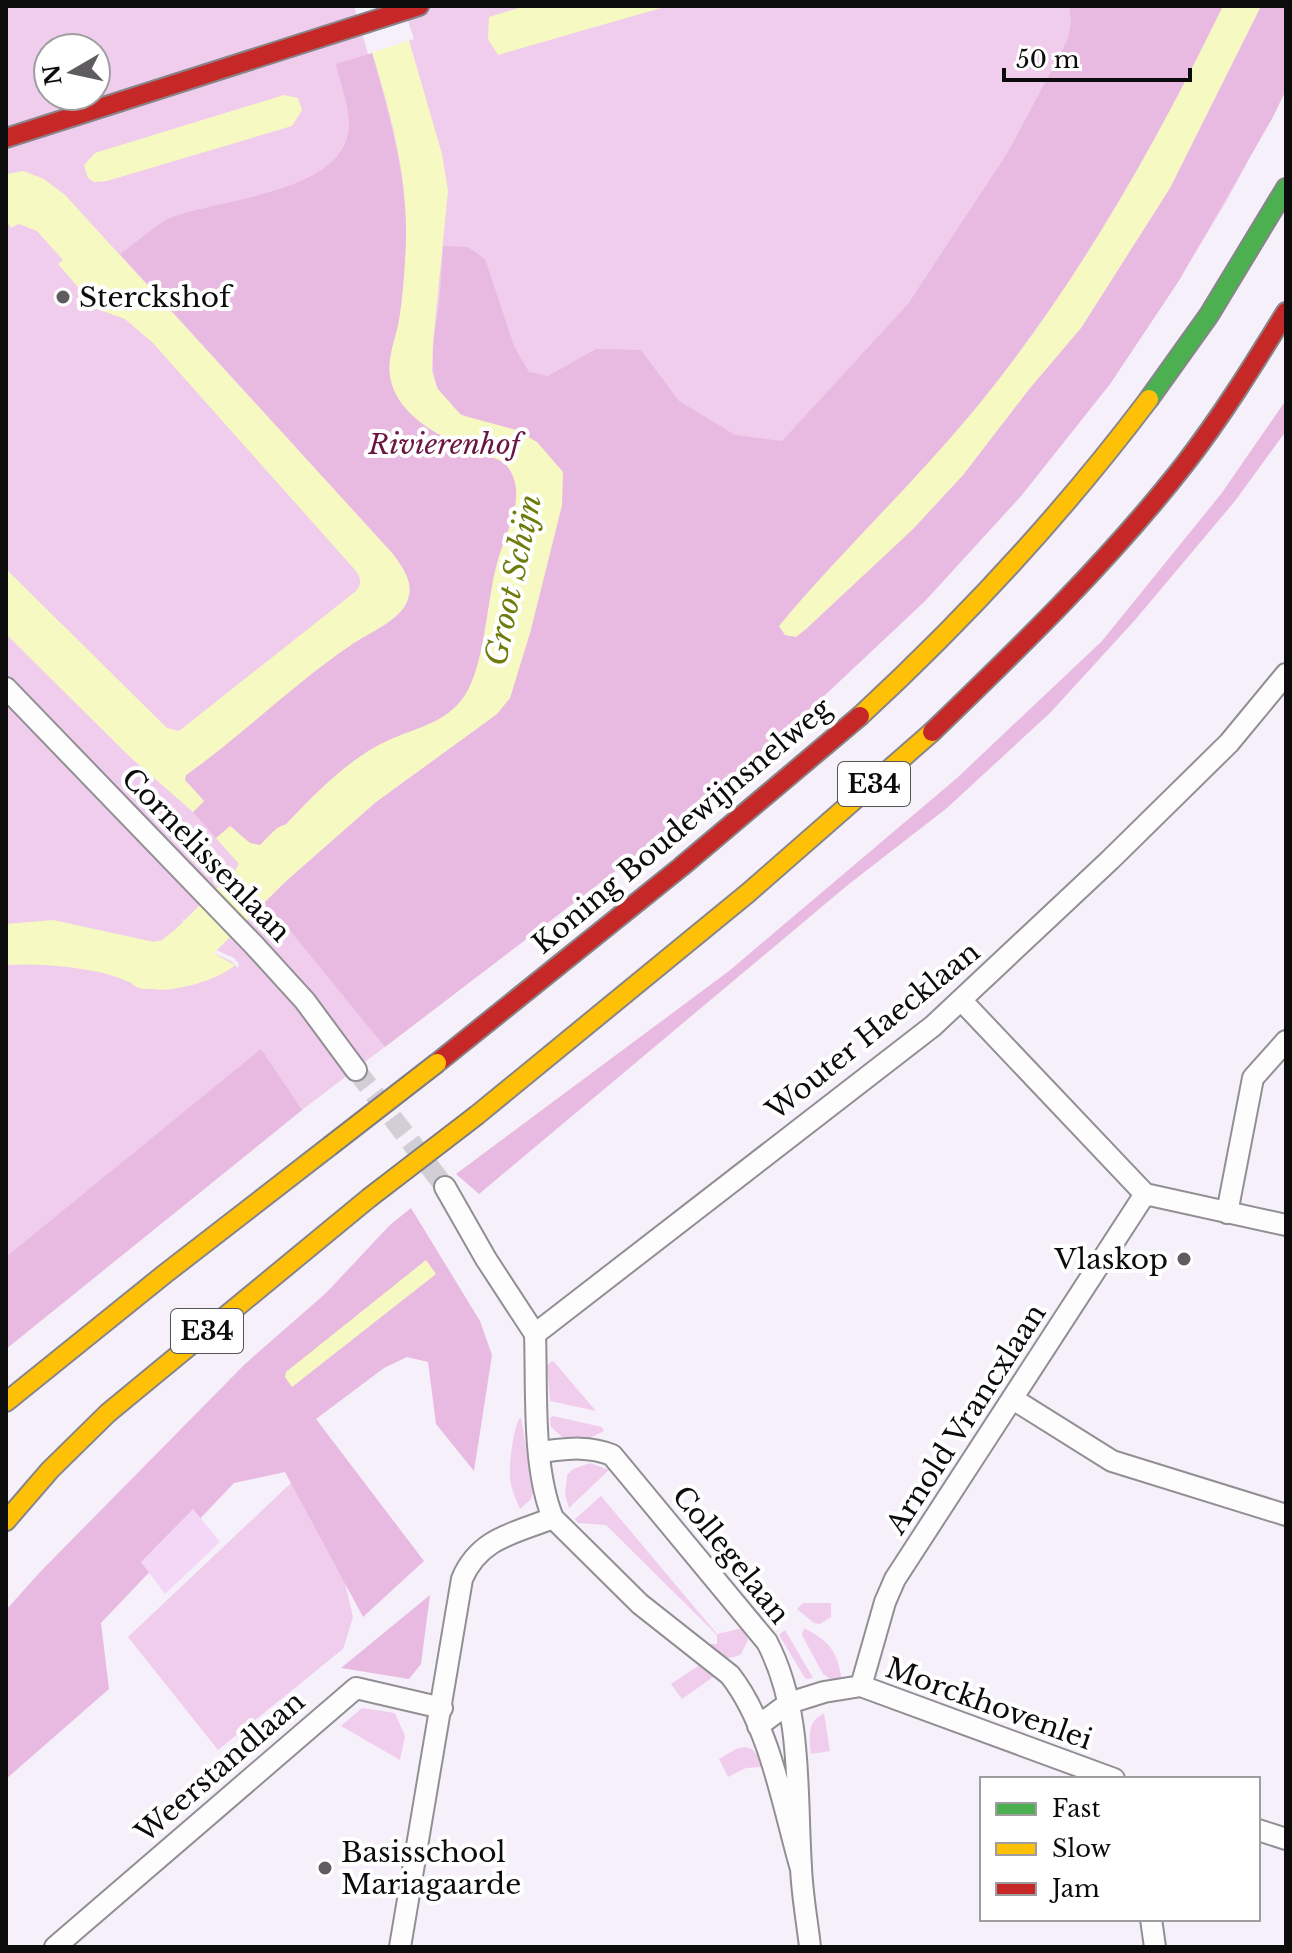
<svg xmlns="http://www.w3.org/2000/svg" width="1292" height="1953" viewBox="0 0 1292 1953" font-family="'Libre Baskerville',serif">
<rect width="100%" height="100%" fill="#f5f0fa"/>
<path fill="#f1cded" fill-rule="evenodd" d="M6 6H1286V90L1226 202 1178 282 1110 384 1021 496 925 601 793 725 626 863 302 1110 6 1349ZM48 48H96V96H48Z
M552 1361 555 1363 596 1411 550 1401 547 1365Z
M553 1416 602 1427 604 1431 590 1438 562 1437 551 1427 550 1418Z
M521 1417 533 1492 531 1499 520 1509C516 1499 511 1489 510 1478 509 1466 513 1424 521 1417Z
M590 1463 609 1470 569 1508 565 1495 567 1475 573 1469Z
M292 1482 336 1544 353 1617 343 1649 218 1750 128 1637Z
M601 1496 717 1634 743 1628 748 1640 741 1654C725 1663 715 1654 702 1644H717V1635L606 1525 578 1523 575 1519Z
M803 1603H831V1617L820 1624 814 1623 797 1609Z
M804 1628C830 1642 838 1651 842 1682L838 1684 823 1674 802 1635Z
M785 1630 813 1678 806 1679 803 1675 779 1635Z
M701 1664 716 1675 682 1699 671 1684Z
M362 1708 395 1713 405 1736 400 1760 341 1726Z
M824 1713 830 1751 811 1754C809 1736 807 1722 824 1713Z
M745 1747 752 1749 763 1762 762 1767 746 1768 728 1777 719 1759 736 1749Z"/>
<path fill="#e9bae1" d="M1069 6H1223C1152 151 1074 288 971 414 911 487 840 552 779 626L806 629 913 529 963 475 1030 388 1081 328 1170 188 1261 6H1286V90L1273 117 1178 282 1110 384 1021 496 925 601 793 725 626 863 385 1047 288 928 260 904 376 802 497 714 530 633 562 505 472 419C419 399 433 347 439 303 441 284 442 265 443 246L468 247 485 259 514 346 529 372 548 376 596 349 641 350 679 401 735 435 782 441 908 304 1008 152 1068 39 1071 23Z
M372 53C389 116 408 177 406 243 405 268 403 296 399 321 395 341 386 360 391 381 399 417 443 438 476 452 489 457 504 458 511 472 526 500 505 533 498 560 487 597 486 656 468 690 451 722 418 727 389 740 340 762 302 809 265 846 250 848 241 835 231 826L216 838 193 812 204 801 184 779 186 775C243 735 293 684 351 645 368 633 402 620 408 599 414 582 402 567 393 554L120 254C132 246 158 223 170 218 219 198 348 194 349 124 349 105 340 83 336 64Z
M1286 400V431L1235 501 1135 620 1050 713 947 808 849 884 479 1194 456 1174 729 971 957 778 1102 641 1221 494Z
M261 1049 302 1110 6 1349V1257Z
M411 1208 480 1321 492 1355 474 1471 436 1424 428 1362 407 1357 384 1368 316 1419 424 1561 363 1617 285 1472 234 1483 101 1623 109 1689 6 1779V1610L41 1571 245 1364 326 1293 390 1225Z
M430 1595 421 1664 409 1679 341 1668Z"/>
<path fill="#f4d7f6" d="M193 1509 220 1542 165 1594 141 1562Z"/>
<path fill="#f6f9c1" d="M358 6H399L442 154 448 191 433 343 432 371 437 388 461 415 516 430 537 442 563 472 562 505 530 633 510 698 497 714 376 802 260 904 233 875 239 864 216 838 230 826 250 843 265 846C302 809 340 762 389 740 418 727 451 722 468 690 486 656 487 597 498 560 505 533 526 500 511 472 504 458 489 457 476 452 443 438 400 418 391 381 386 360 395 341 399 321 403 296 405 268 406 243 409 161 381 83 358 6Z
M525 6H668L498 55 488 39 489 17Z
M1223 6H1261L1170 188 1081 328 1030 388 963 475 913 529 806 629 796 637 785 635 779 626C840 553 910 487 971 414 1074 290 1153 150 1223 6Z
M284 95 298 98 302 110 292 126 107 181 94 182 88 178 84 165 95 153Z
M23 171 44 179 65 195 393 554C402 567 414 582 408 599 402 620 368 633 351 645 293 684 243 735 186 775L185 780 204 801 193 812 129 756 6 634V569L167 728 179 731 356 591C362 583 361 579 356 571L153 343 125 319 97 309 58 264 63 260 37 231 19 224 11 228 9 224 6 226V174Z
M53 920 154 942 162 940 183 923 211 952 235 965C221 979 173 993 153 989 135 986 118 976 99 972 69 966 37 963 6 965V924Z
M426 1260 436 1274 292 1387 285 1377 286 1372Z"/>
<path fill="#f5f0fa" d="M354 6H403L414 39 368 54Z
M182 919 186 920 214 949 234 958 239 964 238 968 231 961 211 952Z"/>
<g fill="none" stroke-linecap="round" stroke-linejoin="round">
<path stroke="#f6f9c1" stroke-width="44" d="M146 967 164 965 179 957 290 846"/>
<path stroke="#d2ced6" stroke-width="20" stroke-dasharray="20 10" stroke-linecap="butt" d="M356 1070 445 1187"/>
<g stroke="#918f93" stroke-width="24">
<path id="street" d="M6 688 254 945 305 1001 356 1070
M961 1000 1145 1194 1286 1225
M445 1187 486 1259 535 1334
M1227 1213 1253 1078 1286 1041
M535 1334 933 1026 1110 860 1229 743 1286 674
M535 1334C537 1390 532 1467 553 1518L640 1604 730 1675C770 1726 783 1807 801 1869
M1013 1399 1112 1461 1286 1515
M540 1452C565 1449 588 1445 612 1455L767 1642C803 1711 796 1791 801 1867 802 1894 807 1920 810 1947
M861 1686 885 1602 895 1579 1145 1194
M758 1726 789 1703 824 1692 861 1686 1114 1779
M1258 1830 1286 1839
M1151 1919 1155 1947
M55 1947 356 1688 442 1708
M400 1947 462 1579C479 1538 515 1533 553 1518"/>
</g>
<g stroke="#88858a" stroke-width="22">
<path id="fast" d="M1149 399 1209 315 1286 188"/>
</g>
<g stroke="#88858a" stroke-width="22">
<path id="slow" d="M860 716C965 619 1063 513 1149 399
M477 1115 748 893 932 732
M6 1402 166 1273 330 1146
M6 1521 50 1470 108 1413 369 1198"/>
</g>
<g stroke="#88858a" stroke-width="22">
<path id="jam" d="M6 138 419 6
M932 732C1020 647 1109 561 1184 465 1222 416 1254 364 1286 312
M437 1063 681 867 860 716"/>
</g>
<use href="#street" stroke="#fefdfe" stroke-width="20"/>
<use href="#fast" stroke="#4caf50" stroke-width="18"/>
<use href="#slow" stroke="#ffc107" stroke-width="18"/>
<use href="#jam" stroke="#c62828" stroke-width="18"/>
<g stroke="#7e7c80" stroke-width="22" stroke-linecap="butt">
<path id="slow-bridge" d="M330 1146 437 1063
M369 1198 477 1115"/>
</g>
<use href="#slow-bridge" stroke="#ffc107" stroke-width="18"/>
</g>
<g fill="#5e5c5f" stroke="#fff" stroke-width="3">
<circle cx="63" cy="297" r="8"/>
<circle cx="1184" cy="1259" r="8"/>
<circle cx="325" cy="1868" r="8"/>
</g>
<g text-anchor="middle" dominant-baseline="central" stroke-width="8" stroke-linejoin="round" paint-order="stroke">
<g fill="#fff" stroke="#555" stroke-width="2">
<rect x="838" y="762" width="72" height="44" rx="6"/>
<rect x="171" y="1309" width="72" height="44" rx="6"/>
</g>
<g font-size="26" font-weight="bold" fill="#0c0c0c">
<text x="874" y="784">E34</text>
<text x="207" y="1331">E34</text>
</g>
<g font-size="28" fill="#0c0c0c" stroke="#fff" text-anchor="start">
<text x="79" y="297">Sterckshof</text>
<text x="1168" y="1259" text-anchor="end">Vlaskop</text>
<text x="341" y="1852">Basisschool<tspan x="341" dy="32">Mariagaarde</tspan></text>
</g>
<g font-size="28" font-style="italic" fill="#6a1640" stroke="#fff">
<text x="444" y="444">Rivierenhof</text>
</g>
<g font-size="28" fill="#0c0c0c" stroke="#fff">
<text transform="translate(682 826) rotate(-40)">Koning Boudewijnsnelweg</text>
<text transform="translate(206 855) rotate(46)">Cornelissenlaan</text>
<text transform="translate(873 1031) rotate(-39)">Wouter Haecklaan</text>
<text transform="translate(966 1419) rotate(-57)">Arnold Vrancxlaan</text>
<text transform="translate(731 1555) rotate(51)">Collegelaan</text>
<text transform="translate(989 1704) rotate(20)">Morckhovenlei</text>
<text transform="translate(220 1767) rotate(-41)">Weerstandlaan</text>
</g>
<g font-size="30" font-style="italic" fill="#6d7c0b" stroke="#fff">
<text transform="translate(513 580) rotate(-78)">Groot Schijn</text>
</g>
</g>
<rect width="1292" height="1953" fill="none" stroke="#0c0c0c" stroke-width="16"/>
<rect x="980" y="1777" width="280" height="144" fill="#ffffff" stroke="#9e9e9e" stroke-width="2"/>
<rect x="996" y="1803" width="40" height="12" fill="#4caf50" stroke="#9e9e9e" stroke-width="2"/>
<text x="1052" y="1817" font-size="24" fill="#0c0c0c">Fast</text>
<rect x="996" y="1843" width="40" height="12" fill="#ffc107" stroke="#9e9e9e" stroke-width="2"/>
<text x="1052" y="1857" font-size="24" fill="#0c0c0c">Slow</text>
<rect x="996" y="1883" width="40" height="12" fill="#c62828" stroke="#9e9e9e" stroke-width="2"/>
<text x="1052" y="1897" font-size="24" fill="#0c0c0c">Jam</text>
<g transform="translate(72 72) rotate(261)"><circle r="38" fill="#ffffff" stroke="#9e9e9e" stroke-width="2"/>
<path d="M0-6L14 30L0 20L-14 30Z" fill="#5e5c5f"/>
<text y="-12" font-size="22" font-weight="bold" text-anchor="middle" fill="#0c0c0c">N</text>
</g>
<path d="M1004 68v12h186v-12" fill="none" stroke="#0c0c0c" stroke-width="4"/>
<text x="1016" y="68" font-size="24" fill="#0c0c0c" stroke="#ffffff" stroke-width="6" paint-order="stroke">50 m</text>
</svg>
